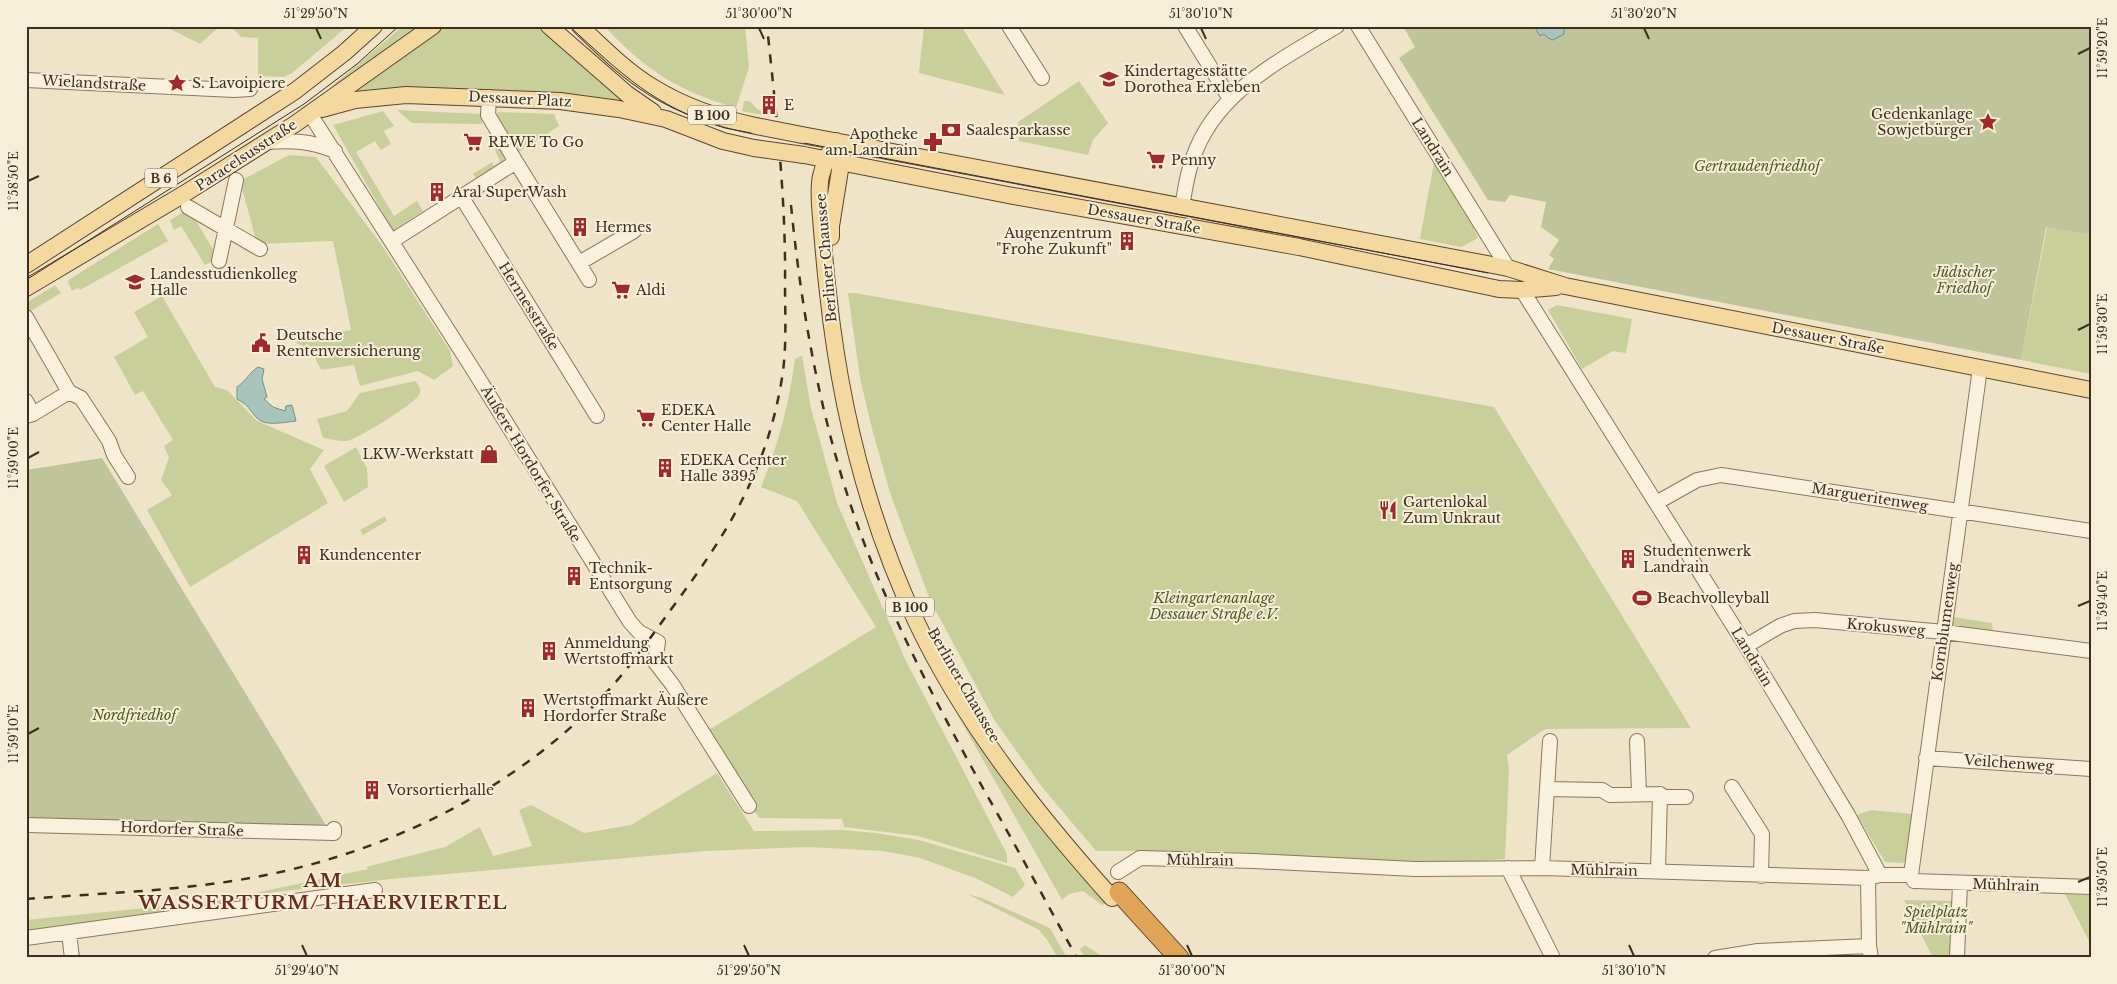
<svg xmlns="http://www.w3.org/2000/svg" width="2117" height="984" viewBox="0 0 2117 984" font-family="'Libre Baskerville',serif">
<rect width="100%" height="100%" fill="#f0e4c8"/>
<path fill="#c9cf9b" d="M164 26H220L200 44Z
M231 26H348L292 73 284 77 258 76V38L241 37Z
M403 26H425L333 89 332 86Z
M441 26H543L632 104 584 95 552 92 423 88 342 99Z
M604 26H745L749 67 736 108C676 90 647 71 604 26Z
M924 26H961L1005 95 919 73Z
M1079 81 1108 123 1093 140 1088 155 1019 141 1018 122Z
M744 101H750L756 108 771 117 742 111Z
M397 110 482 114V124L412 123Z
M383 111 394 126 384 131 391 144 381 150 375 141 356 152 394 216 417 201 423 211 393 231 333 125Z
M498 112 554 114 559 126 519 152 496 115Z
M497 143 508 158 476 178 473 174 492 162 494 166 500 162 495 150Z
M289 155 316 157 383 247 450 351 453 366 434 380 418 371 360 386 354 365 321 370 312 352 295 342 351 330 333 241 257 244 240 181Z
M1434 162 1472 224 1478 238 1461 247 1420 239Z
M189 209 218 258 205 265 181 226 174 230 170 220Z
M158 224 168 241 80 290 78 288 72 291 68 282 70 279Z
M2047 227 2091 235V374L2021 360Z
M55 285 61 293 27 313 26 303Z
M848 293H855L1494 407 1691 728 1545 729 1507 755 1509 770 1505 859 1415 865 1213 851H1096L1042 787 995 721 930 600 891 496 872 429 860 378Z
M162 296 215 387 227 390 257 421 324 450 310 469 328 503 190 587 147 510 172 495 161 480 169 458 164 446 173 440 143 391 135 395 114 357 148 337 134 312Z
M1557 305 1632 319 1626 353 1613 351 1582 369 1548 310Z
M802 355 811 408 837 503 906 661 1007 854V863L918 836 844 827 842 819 759 818 704 733 876 627 797 501 761 487C778 445 789 405 795 359Z
M415 381C419 385 422 389 419 395 414 404 362 436 350 440 343 443 331 439 323 438L317 419 347 411 360 393Z
M356 447 367 468 368 487 344 502 324 466Z
M385 516 387 521 363 535 360 530Z
M1639 588 1652 603 1645 609 1632 593Z
M1953 617 1992 623 1993 633 1950 626Z
M957 714 1015 797 1106 903 1102 905 1083 891 1069 894 1062 900Z
M717 773 754 831 842 830 876 833 919 840 1015 868 1025 885 1013 897 975 878 920 858 883 851 809 847 706 851 391 879 241 896 368 869 366 867 445 847 480 827 493 856 532 846 519 810 531 805 584 833 631 825Z
M1871 810 1912 814 1906 860 1903 863 1885 862 1857 815Z
M967 894 982 898 1050 928 1067 958H1058L1048 941 1039 930Z
M2065 894 2091 895V945Z
M265 895V897L171 916 170 906Z
M1904 900 1957 901 1954 958H1933Z
M165 906 166 914 26 931V920Z
M1085 945 1105 958H1085L1080 949Z"/>
<path fill="#bfc49a" d="M1403 26H2091V235L2046 227 2021 360 1548 269 1554 259 1549 255 1559 240 1541 227 1546 202 1510 195 1505 202 1488 200 1399 58 1415 47Z
M102 458 327 827 26 818V470Z"/>
<path fill="#a9c4bc" stroke="#6f938a" d="M1534 26H1564V34L1553 40 1548 38 1544 34 1540 36Z
M258 367 264 369 262 379 267 397 264 399 273 407 285 411 286 406 292 405 296 421C285 422 265 427 257 418 248 409 250 406 237 399V387C246 381 249 373 258 367Z"/>
<g fill="none" stroke-linecap="round" stroke-linejoin="round">
<g stroke="#8d765c" stroke-width="16">
<path id="minor" d="M1009 26 1042 78
M1185 26 1230 99
M1358 26 1508 268
M26 80 234 90 250 89
M489 97 488 115 516 162
M310 114 474 371 630 622 639 632 658 642 655 662 672 684 749 806
M266 142C292 140 311 141 335 151
M461 196 597 416
M188 207 260 249
M1182 207C1185 190 1187 173 1193 158 1215 92 1281 60 1337 26
M392 241 516 162 589 280
M219 261 236 180
M579 263 634 231
M1522 290 1746 646 1848 815 1880 875
M26 317 69 392 81 398 109 441 114 455 128 477
M26 401 33 414 26 416
M33 414 69 392
M1656 503 1697 480 1721 475 2091 531
M1746 646 1780 626 1794 621 1815 620 1944 632 2091 651
M1637 741 1639 793
M1926 758 2091 769
M1732 787 1762 834 1761 876
M1548 789 1602 790 1610 795 1660 794 1658 871
M1660 794 1664 797H1686
M26 825 334 833V829
M1508 868 1553 958
M1542 868 1550 741
M1118 872 1140 858 1254 861 1415 869 1542 868 1868 878 1880 875H1911
M1911 875 1980 368
M1911 875 1914 881 2091 887
M1868 878 1869 946 1871 958
M69 933 72 958
M26 938 375 890
M1715 958 1758 951 1869 946
M1957 958 1960 883"/>
</g>
<g stroke="#5b4430" stroke-width="18">
<path id="major" d="M549 26 627 94 653 112
M580 26C603 48 627 72 654 88 685 107 721 119 756 126
M322 109 355 100 406 95 560 101 619 109 666 119 723 141 754 148
M802 135 1482 263 1508 268 1565 286 2091 390
M836 141C829 152 824 163 821 176 818 189 820 204 821 218 823 243 825 268 828 293 840 406 867 517 916 621 964 723 1037 814 1112 898
M804 155 1008 195 1299 247 1499 289 1522 290 1556 287
M831 237V226L840 170 836 141
M26 265 295 91 344 53 374 26
M26 288 184 194 295 124 433 26"/>
</g>
<g stroke="#5b4430" stroke-width="21">
<path id="highway" d="M1119 892 1179 958"/>
</g>
<use href="#minor" stroke="#faf1dc" stroke-width="14"/>
<use href="#major" stroke="#f3d9a0" stroke-width="16"/>
<use href="#highway" stroke="#e0a458" stroke-width="19"/>
<path stroke="#3d2e20" stroke-width="1" d="M569 26C622 74 654 107 725 128L1488 273
M26 280 304 104 357 64 399 26"/>
<path stroke="#3d2e20" stroke-width="2.5" stroke-dasharray="9 9" stroke-linecap="butt" d="M791 205C802 317 822 427 860 532 893 622 938 706 984 790 1016 846 1046 902 1077 958
M26 899C102 893 181 891 256 877 385 853 514 791 605 694 630 667 651 637 672 608 727 534 767 471 782 378 787 347 785 315 785 283 786 197 776 112 767 26"/>
<g stroke="#5b4430" stroke-width="18" stroke-linecap="butt">
<path id="major-bridge" d="M756 126 802 135
M754 148 804 155"/>
</g>
<use href="#major-bridge" stroke="#f3d9a0" stroke-width="16"/>
</g>
<path fill="none" stroke="#3d2e20" stroke-width="2" d="M316 28 321 39M759 28 764 39M1201 28 1206 39M1644 28 1649 39M2078 54 2090 48M28 181 39 176M2078 330 2090 324M28 458 39 452M2078 606 2090 601M28 734 39 728M2078 882 2090 877M302 945 307 956M744 945 749 956M1187 945 1192 956M1629 945 1634 956"/>
<defs>
<g id="school-bare" transform="scale(1.5)"><path d="M0-5L7-2L0 1L-7-2ZM-4 1L0 2.5L4 1V4Q0 6-4 4Z" fill="#9e2a2b" stroke="#f7eed8" stroke-width="2.5" paint-order="stroke"/></g>
<g id="sight-bare" transform="scale(1.5)"><path d="M0-6L1.8-2.2L6-1.7L2.9 1.2L3.7 5.4L0 3.3L-3.7 5.4L-2.9 1.2L-6-1.7L-1.8-2.2Z" fill="#9e2a2b" stroke="#f7eed8" stroke-width="2.5" paint-order="stroke"/></g>
<g id="building-bare" transform="scale(1.5)"><path d="M-4-6H4V6H1V3H-1V6H-4ZM-2.5-4.3h1.7v1.8h-1.7ZM.8-4.3h1.7v1.8H.8ZM-2.5-1h1.7V.8h-1.7ZM.8-1h1.7V.8H.8Z" fill="#9e2a2b" stroke="#f7eed8" stroke-width="2.5" paint-order="stroke"/></g>
<g id="bank-bare" transform="scale(1.5)"><path d="M-6-4H6V4H-6ZM0-2.3a2.3 2.3 0 1 0 0 4.6a2.3 2.3 0 1 0 0-4.6Z" fill="#9e2a2b" stroke="#f7eed8" stroke-width="2.5" paint-order="stroke"/></g>
<g id="supermarket-bare" transform="scale(1.5)"><path d="M-6-5.5h2.5l.6 2H6L4.5 2H-2.5L-4.4-4H-6ZM-1.5 3.2a1.3 1.3 0 1 0 .1 0ZM3 3.2a1.3 1.3 0 1 0 .1 0Z" fill="#9e2a2b" stroke="#f7eed8" stroke-width="2.5" paint-order="stroke"/></g>
<g id="pharmacy-bare" transform="scale(1.5)"><path d="M-2-6h4v4h4v4h-4v4h-4v-4h-4v-4h4Z" fill="#9e2a2b" stroke="#f7eed8" stroke-width="2.5" paint-order="stroke"/></g>
<g id="university-bare" transform="scale(1.5)"><path d="M0-5L7-2L0 1L-7-2ZM-4 1L0 2.5L4 1V4Q0 6-4 4Z" fill="#9e2a2b" stroke="#f7eed8" stroke-width="2.5" paint-order="stroke"/></g>
<g id="civic-bare" transform="scale(1.5)"><path d="M-.6-6.5H3V-4.5H.6V-3L4-1V1h2V6H-6V1h2V-1L-.6-3ZM-1.2 2.5V6h2.4V2.5Z" fill="#9e2a2b" stroke="#f7eed8" stroke-width="2.5" paint-order="stroke"/></g>
<g id="shop-bare" transform="scale(1.5)"><path d="M-5-2.5h2.3a2.7 3.5 0 0 1 5.4 0H5L5.5 6h-11ZM-1.5-2.5h3a1.5 2.3 0 0 0-3 0Z" fill="#9e2a2b" stroke="#f7eed8" stroke-width="2.5" paint-order="stroke"/></g>
<g id="restaurant-bare" transform="scale(1.5)"><path d="M-5-6h1v4h1v-4h1v4h1v-4h1v5L-1.5 .5V6h-2V.5L-5-1ZM5-6V6H3V1.5H1.5Q1.5-4 5-6Z" fill="#9e2a2b" stroke="#f7eed8" stroke-width="2.5" paint-order="stroke"/></g>
<g id="stadium-bare" transform="scale(1.5)"><path d="M0-5a6.5 5 0 1 0 0 10a6.5 5 0 1 0 0-10ZM-3.5-1.8h7v3.6h-7Z" fill="#9e2a2b" stroke="#f7eed8" stroke-width="2.5" paint-order="stroke"/></g>
</defs>
<g fill-rule="evenodd">
<use href="#school-bare" x="1109" y="79"/>
<use href="#sight-bare" x="177" y="83"/>
<use href="#building-bare" x="769" y="105"/>
<use href="#sight-bare" x="1988" y="122"/>
<use href="#bank-bare" x="951" y="130"/>
<use href="#supermarket-bare" x="473" y="142"/>
<use href="#pharmacy-bare" x="933" y="142"/>
<use href="#supermarket-bare" x="1156" y="160"/>
<use href="#building-bare" x="437" y="192"/>
<use href="#building-bare" x="580" y="227"/>
<use href="#building-bare" x="1127" y="241"/>
<use href="#university-bare" x="135" y="282"/>
<use href="#supermarket-bare" x="621" y="290"/>
<use href="#civic-bare" x="261" y="343"/>
<use href="#supermarket-bare" x="646" y="418"/>
<use href="#shop-bare" x="489" y="454"/>
<use href="#building-bare" x="665" y="468"/>
<use href="#restaurant-bare" x="1388" y="510"/>
<use href="#building-bare" x="304" y="555"/>
<use href="#building-bare" x="1628" y="559"/>
<use href="#building-bare" x="574" y="576"/>
<use href="#stadium-bare" x="1642" y="598"/>
<use href="#building-bare" x="549" y="651"/>
<use href="#building-bare" x="528" y="708"/>
<use href="#building-bare" x="372" y="790"/>
</g>
<g text-anchor="middle" dominant-baseline="central" stroke-width="4" stroke-linejoin="round" paint-order="stroke">
<g fill="#f7eed8" stroke="#756857" stroke-width="1">
<rect x="688" y="105.5" width="48" height="19" rx="4"/>
<rect x="145" y="168.5" width="32" height="19" rx="4"/>
<rect x="886" y="597.5" width="48" height="19" rx="4"/>
</g>
<g font-size="12" font-weight="bold" fill="#3d2e20">
<text x="712" y="115">B 100</text>
<text x="161" y="178">B 6</text>
<text x="910" y="607">B 100</text>
</g>
<g font-size="14" fill="#3d2e20" stroke="#f7eed8" text-anchor="start">
<text x="1124" y="71">Kindertagesstätte<tspan x="1124" dy="16">Dorothea Erxleben</tspan></text>
<text x="192" y="83">S. Lavoipiere</text>
<text x="784" y="105">E</text>
<text x="1973" y="114" text-anchor="end">Gedenkanlage<tspan x="1973" dy="16">Sowjetbürger</tspan></text>
<text x="966" y="130">Saalesparkasse</text>
<text x="918" y="134" text-anchor="end">Apotheke<tspan x="918" dy="16">am Landrain</tspan></text>
<text x="488" y="142">REWE To Go</text>
<text x="1171" y="160">Penny</text>
<text x="452" y="192">Aral SuperWash</text>
<text x="595" y="227">Hermes</text>
<text x="1112" y="233" text-anchor="end">Augenzentrum<tspan x="1112" dy="16">"Frohe Zukunft"</tspan></text>
<text x="150" y="274">Landesstudienkolleg<tspan x="150" dy="16">Halle</tspan></text>
<text x="636" y="290">Aldi</text>
<text x="276" y="335">Deutsche<tspan x="276" dy="16">Rentenversicherung</tspan></text>
<text x="661" y="410">EDEKA<tspan x="661" dy="16">Center Halle</tspan></text>
<text x="474" y="454" text-anchor="end">LKW-Werkstatt</text>
<text x="680" y="460">EDEKA Center<tspan x="680" dy="16">Halle 3395</tspan></text>
<text x="1403" y="502">Gartenlokal<tspan x="1403" dy="16">Zum Unkraut</tspan></text>
<text x="1643" y="551">Studentenwerk<tspan x="1643" dy="16">Landrain</tspan></text>
<text x="319" y="555">Kundencenter</text>
<text x="589" y="568">Technik-<tspan x="589" dy="16">Entsorgung</tspan></text>
<text x="1657" y="598">Beachvolleyball</text>
<text x="564" y="643">Anmeldung<tspan x="564" dy="16">Wertstoffmarkt</tspan></text>
<text x="543" y="700">Wertstoffmarkt Äußere<tspan x="543" dy="16">Hordorfer Straße</tspan></text>
<text x="387" y="790">Vorsortierhalle</text>
</g>
<g font-size="14" fill="#3d2e20" stroke="#f7eed8">
<text transform="translate(94 83) rotate(3)">Wielandstraße</text>
<text transform="translate(520 99) rotate(3)">Dessauer Platz</text>
<text transform="translate(1433 147) rotate(58)">Landrain</text>
<text transform="translate(246 155) rotate(-33)">Paracelsusstraße</text>
<text transform="translate(1144 219) rotate(10)">Dessauer Straße</text>
<text transform="translate(826 258) rotate(-95)">Berliner Chaussee</text>
<text transform="translate(529 306) rotate(58)">Hermesstraße</text>
<text transform="translate(1828 338) rotate(11)">Dessauer Straße</text>
<text transform="translate(531 464) rotate(59)">Äußere Hordorfer Straße</text>
<text transform="translate(1870 497) rotate(9)">Margueritenweg</text>
<text transform="translate(1945 622) rotate(-82)">Kornblumenweg</text>
<text transform="translate(1886 627) rotate(5)">Krokusweg</text>
<text transform="translate(1752 657) rotate(59)">Landrain</text>
<text transform="translate(964 685) rotate(60)">Berliner Chaussee</text>
<text transform="translate(2009 763) rotate(4)">Veilchenweg</text>
<text transform="translate(182 829) rotate(2)">Hordorfer Straße</text>
<text transform="translate(1200 860) rotate(1)">Mühlrain</text>
<text transform="translate(1604 870) rotate(1)">Mühlrain</text>
<text transform="translate(2006 885) rotate(2)">Mühlrain</text>
</g>
<g font-size="14" font-style="italic" fill="#4d5a26" stroke="#f7eed8">
<text x="1757" y="166">Gertraudenfriedhof</text>
<text x="1964" y="272">Jüdischer<tspan x="1964" dy="16">Friedhof</tspan></text>
<text x="1214" y="598">Kleingartenanlage<tspan x="1214" dy="16">Dessauer Straße e.V.</tspan></text>
<text x="134" y="715">Nordfriedhof</text>
<text x="1936" y="912">Spielplatz<tspan x="1936" dy="16">"Mühlrain"</tspan></text>
</g>
<g font-size="19" font-weight="bold" letter-spacing="1" fill="#6b2e1e" stroke="#f7eed8">
<text x="323" y="880">AM<tspan x="323" dy="22">WASSERTURM/THAERVIERTEL</tspan></text>
</g>
</g>
<rect width="2117" height="984" fill="none" stroke="#f7eed8" stroke-width="55"/>
<rect x="28" y="28" width="2062" height="928" fill="none" stroke="#3d2e20" stroke-width="2"/>
<g font-size="12" text-anchor="middle" fill="#3d2e20">
<text x="316" y="18">51°29'50"N</text>
<text x="759" y="18">51°30'00"N</text>
<text x="1201" y="18">51°30'10"N</text>
<text x="1644" y="18">51°30'20"N</text>
<text transform="translate(2103 48) rotate(-90)" y="4">11°59'20"E</text>
<text transform="translate(14 181) rotate(-90)" y="4">11°58'50"E</text>
<text transform="translate(2103 324) rotate(-90)" y="4">11°59'30"E</text>
<text transform="translate(14 458) rotate(-90)" y="4">11°59'00"E</text>
<text transform="translate(2103 601) rotate(-90)" y="4">11°59'40"E</text>
<text transform="translate(14 734) rotate(-90)" y="4">11°59'10"E</text>
<text transform="translate(2103 877) rotate(-90)" y="4">11°59'50"E</text>
<text x="307" y="975">51°29'40"N</text>
<text x="749" y="975">51°29'50"N</text>
<text x="1192" y="975">51°30'00"N</text>
<text x="1634" y="975">51°30'10"N</text>
</g>
</svg>
